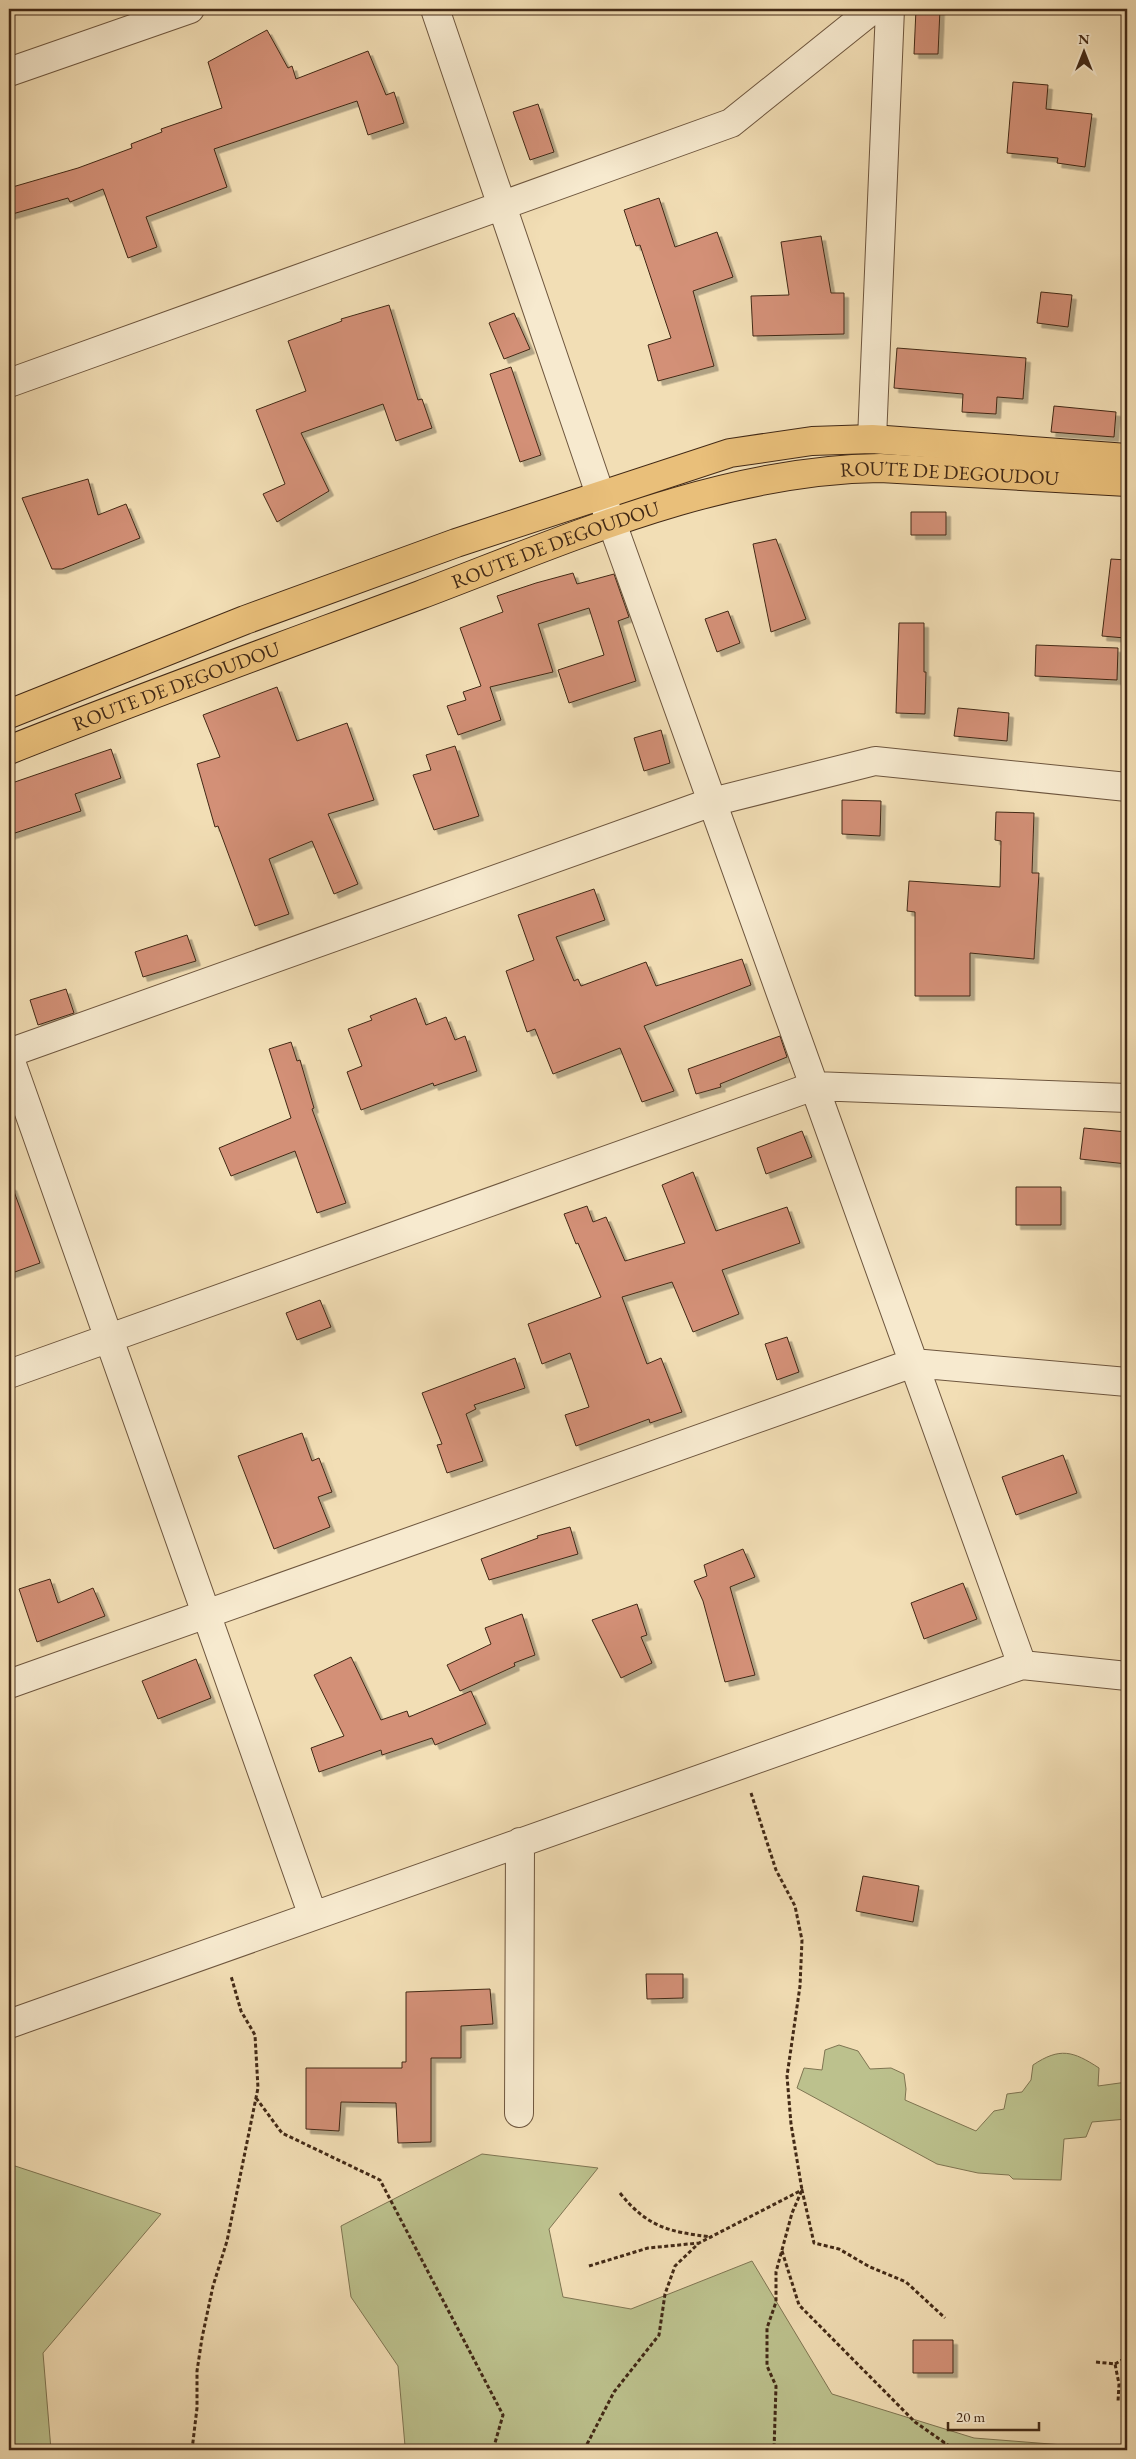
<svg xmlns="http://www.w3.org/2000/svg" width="1136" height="2459" viewBox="0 0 1136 2459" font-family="'EB Garamond',serif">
<defs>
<filter id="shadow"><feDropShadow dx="4.5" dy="4.5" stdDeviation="0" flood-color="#0004"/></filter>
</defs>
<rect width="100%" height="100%" fill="#f2deb5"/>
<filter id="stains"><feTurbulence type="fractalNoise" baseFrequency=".004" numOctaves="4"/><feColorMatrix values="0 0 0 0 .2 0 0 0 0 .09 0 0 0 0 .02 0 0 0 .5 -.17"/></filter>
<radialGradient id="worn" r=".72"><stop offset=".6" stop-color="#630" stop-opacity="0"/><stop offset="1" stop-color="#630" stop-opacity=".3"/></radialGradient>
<path fill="#bcc18d" stroke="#7f7552" d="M839 2045 858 2051 870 2069 891 2068 904 2074 906 2089 905 2100 976 2131 994 2111 1004 2109 1007 2094 1022 2092 1031 2080 1033 2065C1060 2047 1073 2051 1099 2068L1098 2086 1127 2082V2119L1092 2122 1086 2137 1064 2139 1061 2180 1013 2179 1009 2175 978 2173 937 2164 797 2088 804 2068 822 2070 825 2050Z
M482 2154 598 2168 549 2229 563 2297 631 2309 752 2261 832 2394 974 2438 1127 2450H403L405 2446 398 2366 351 2297 341 2226Z
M9 2164 161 2214 43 2353 51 2450H9Z"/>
<path fill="#d39077" stroke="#422916" filter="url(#shadow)" d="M916 9H940L938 54H914Z
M267 30 288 68 292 66 296 79 368 51 386 95 394 92 404 123 368 135 357 101 214 149 227 187 146 217 157 247 128 258 103 189 70 202 68 198 9 215V188L78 168 132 148 131 144 162 132 161 129 222 108 208 62Z
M1013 82 1048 85 1046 109 1092 114 1085 167 1057 163 1058 158 1007 153Z
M538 104 554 152 530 160 513 112Z
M659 198 675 247 717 232 733 277 693 291 714 366 658 381 648 345 671 338 640 245 636 246 624 210Z
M821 236 831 293H844V334L753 336 751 296 789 295 781 242Z
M1041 292 1072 295 1068 327 1037 323Z
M389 305 418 400 422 399 432 428 396 441 383 404 301 433 329 491 277 522 263 494 285 484 256 410 306 391 288 341 342 321 341 319Z
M514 313 530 349 504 359 489 323Z
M897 348 1026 358 1023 399 997 397 996 414 962 412 963 394 894 388Z
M511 367 541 455 520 462 490 374Z
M1054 406 1116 412 1114 437 1051 432Z
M88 479 98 515 126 504 140 538 62 569H52L22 498Z
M911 512H946V535H911Z
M776 539 806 619 771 632 753 544Z
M1111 559 1127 560 1125 638 1102 636Z
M573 573 577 584 614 574 629 617 618 621 636 681 569 703 558 670 604 655 589 608 538 624 553 672 490 687 501 720 458 735 447 706 466 700 463 692 481 686 460 628 503 612 497 596 536 583Z
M728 611 740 643 717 652 705 619Z
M899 623H924V672H926L925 714 896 713Z
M1036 645 1118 648 1117 680 1035 676Z
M277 687 297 741 347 723 374 800 328 814 358 884 334 894 312 841 269 859 289 914 255 926 218 826 215 827 197 764 220 757 203 715Z
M958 708 1009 713 1007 741 954 736Z
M661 730 670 763 644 771 634 738Z
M455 746 479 816 434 830 413 775 431 770 426 755Z
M111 749 121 778 75 794 81 811 9 835V784Z
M842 800 881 801 880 836 842 834Z
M996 812 1034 813 1032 873H1039L1034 959 970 953V996H915V912L907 911 909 881 1000 887 1001 841 995 840Z
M594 889 605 920 556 937 574 981 578 979 581 986 646 962 656 986 742 959 751 985 644 1026 674 1091 642 1102 620 1048 553 1074 535 1029 527 1032 506 971 534 960 518 915Z
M187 935 196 961 143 977 135 952Z
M66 989 74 1013 38 1025 30 1000Z
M416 998 426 1025 446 1017 455 1040 465 1036 477 1071 434 1086 433 1083 361 1110 347 1072 362 1066 348 1029 372 1020 370 1016Z
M780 1036 787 1057 720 1084 721 1087 696 1094 688 1069Z
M291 1042 297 1061 300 1060 314 1108 312 1109 346 1203 317 1213 295 1151 231 1176 219 1148 291 1118 269 1049Z
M1084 1128 1127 1132V1164L1080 1159Z
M802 1131 812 1157 766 1174 757 1148Z
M693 1172 716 1231 787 1207 800 1243 722 1270 739 1314 693 1332 672 1282 622 1297 647 1364 661 1358 682 1412 650 1423 649 1419 576 1446 565 1415 589 1407 570 1353 542 1364 528 1324 601 1297 578 1243 576 1244 564 1214 587 1206 593 1222 606 1217 625 1261 685 1243 662 1185Z
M9 1186H12L40 1263 9 1274Z
M1016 1187H1061V1225H1016Z
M320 1300 331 1327 297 1340 286 1313Z
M787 1337 799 1372 777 1380 765 1344Z
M515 1358 525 1388 474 1405 476 1409 466 1414 483 1461 447 1473 437 1445 442 1444 422 1393Z
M302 1433 312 1461 319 1458 332 1492 318 1497 330 1527 274 1549 238 1456Z
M1063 1455 1077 1493 1016 1515 1002 1477Z
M570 1527 578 1554 489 1580 481 1559 538 1538 537 1536Z
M743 1549 755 1577 730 1587 755 1675 725 1682 703 1601 694 1581 707 1576 704 1565Z
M50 1579 58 1603 93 1588 105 1616 37 1642 19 1589Z
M963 1583 977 1619 924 1639 911 1603Z
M637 1604 647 1635 641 1637 652 1663 621 1678 592 1620Z
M522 1614 535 1655 514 1663 515 1666 460 1691 447 1665 491 1644 485 1628Z
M351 1657 381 1720 407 1711 409 1717 471 1691 486 1724 435 1745 432 1738 382 1755 381 1750 319 1772 311 1748 344 1736 314 1675Z
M196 1659 211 1698 158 1719 142 1681Z
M863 1876 919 1886 913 1922 856 1911Z
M646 1974H683V1998L647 1999Z
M490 1989 493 2024 461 2026V2058H431V2142L398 2143 396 2103 341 2102 339 2131 306 2129V2068H402V2062H406V1992Z
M913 2340H953V2373H913Z"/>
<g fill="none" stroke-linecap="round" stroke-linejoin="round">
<g stroke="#6e563e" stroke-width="30">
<path id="minor" d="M435 9 600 494 612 523 1022 1665
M9 72 190 9
M9 383 731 123 873 9
M872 439 890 9
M9 1053 712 802 875 761 1127 787
M9 1056 313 1916
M9 1374 814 1086 1127 1098
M9 1684 913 1363 1127 1382
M9 2024 1022 1665 1127 1676
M519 2113 520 1842"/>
</g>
<g stroke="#422916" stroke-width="30">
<g id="primary">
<path d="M9 714 245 620 456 543 730 453 812 441 872 439 1127 458"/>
<path id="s1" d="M9 750C145 696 283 646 420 595 568 539 720 470 880 468L1127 482"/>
</g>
</g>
<path stroke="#422916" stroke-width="3" stroke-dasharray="4 2.5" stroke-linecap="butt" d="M751 1793 776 1870 795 1906 802 1940 800 1986 787 2076 791 2124 802 2190 792 2213 776 2272V2302L767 2328V2366L776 2386 774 2450
M256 2098 282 2133 380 2180 503 2415 493 2450
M620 2193C647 2227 669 2232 712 2237
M782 2251 799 2305 915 2422 955 2450
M589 2266 648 2248 699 2243
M1096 2362 1115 2364 1119 2384 1118 2402
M1115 2364 1127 2357
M192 2450 197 2408V2371L202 2338 213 2286 227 2241 258 2088 255 2035 241 2011 231 1976
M584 2450 614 2392 659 2335 665 2294 675 2266 699 2243 802 2190 814 2243 839 2249 870 2267 906 2282 945 2318
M942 2450 944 2442"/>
<use href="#minor" stroke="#f7eacf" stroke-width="28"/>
<use href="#primary" stroke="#e9bf7a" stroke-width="28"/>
</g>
<g text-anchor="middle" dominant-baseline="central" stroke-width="4" stroke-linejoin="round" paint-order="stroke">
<g font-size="20" fill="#422916" stroke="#f7eacf">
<text stroke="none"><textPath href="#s1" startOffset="989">ROUTE DE DEGOUDOU</textPath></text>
<text stroke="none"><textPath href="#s1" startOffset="584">ROUTE DE DEGOUDOU</textPath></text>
<text stroke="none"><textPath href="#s1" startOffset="179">ROUTE DE DEGOUDOU</textPath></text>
</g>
</g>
<rect width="1136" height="2459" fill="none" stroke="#f2deb5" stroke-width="30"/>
<rect x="10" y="10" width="1116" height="2439" fill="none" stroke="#422916" stroke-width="2.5"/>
<rect x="15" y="15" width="1106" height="2429" fill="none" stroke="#422916"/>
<g transform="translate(1084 52)" stroke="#f7eacf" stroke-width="4" paint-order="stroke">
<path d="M0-4L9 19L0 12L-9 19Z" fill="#422916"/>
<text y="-8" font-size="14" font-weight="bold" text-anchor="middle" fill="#422916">N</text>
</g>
<path d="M948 2422v8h91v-8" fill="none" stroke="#422916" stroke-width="2.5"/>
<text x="956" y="2422" font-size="15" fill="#422916" stroke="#f7eacf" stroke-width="4" paint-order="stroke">20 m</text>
<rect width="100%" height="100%" filter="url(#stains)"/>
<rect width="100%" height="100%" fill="url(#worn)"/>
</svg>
